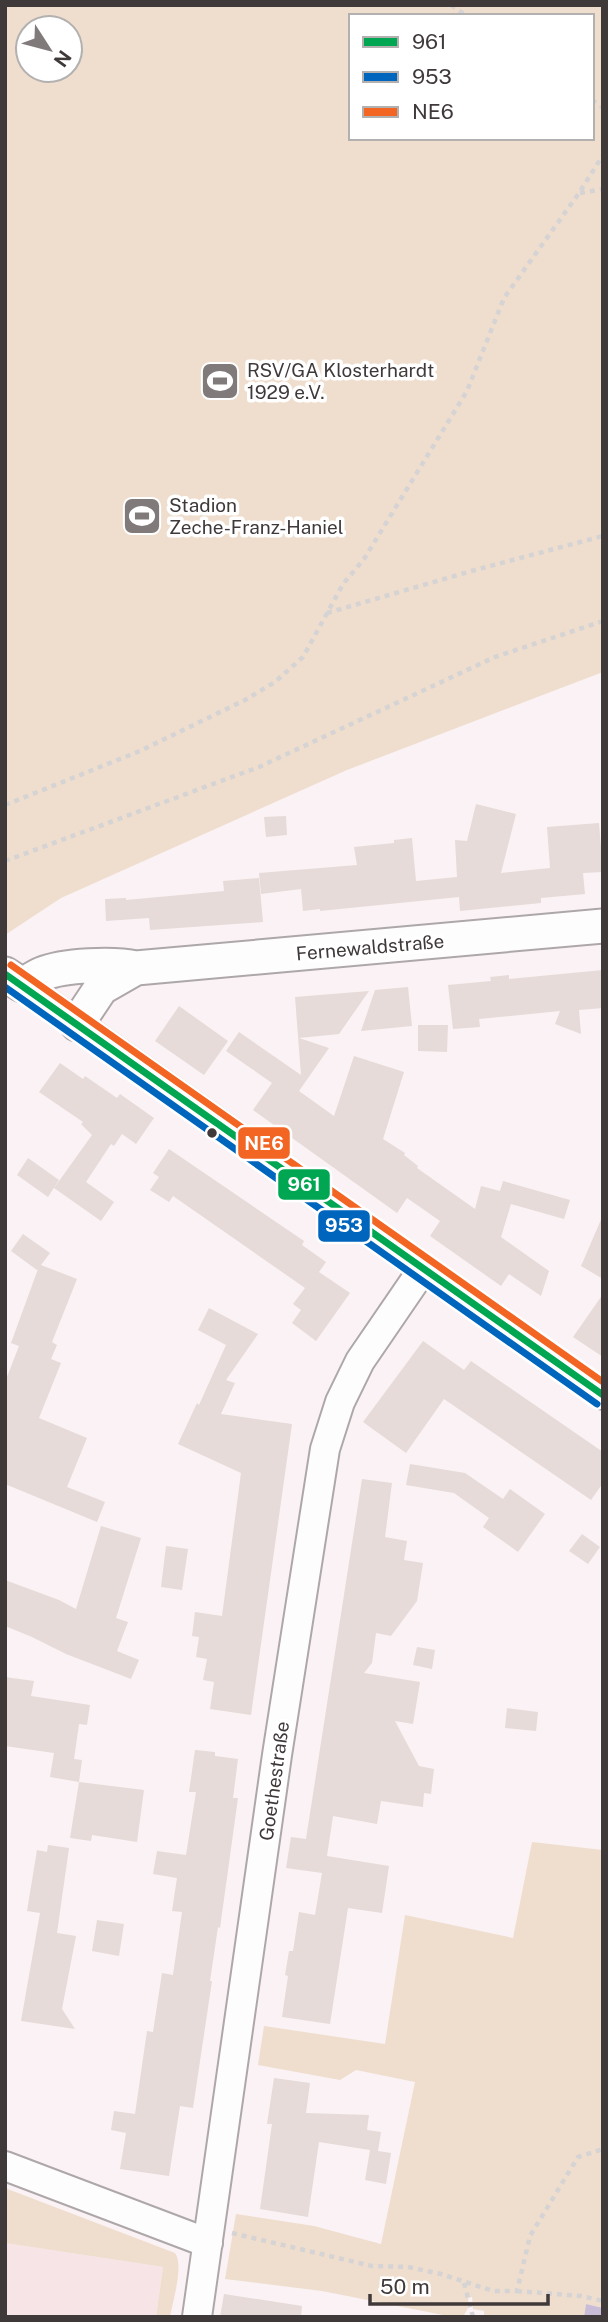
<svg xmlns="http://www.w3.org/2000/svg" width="608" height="2322" viewBox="0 0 608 2322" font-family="'Public Sans',sans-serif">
<rect width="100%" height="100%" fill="#faf2f4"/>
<path fill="#f7e4e7" d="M5 2243 163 2267 156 2317H5Z"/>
<path fill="#efdece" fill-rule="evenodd" d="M5 5H603V672L347 770 61 898 5 935ZM351 16H592V138H351ZM70 28V70H28V28Z
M532 1842 603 1850V2308L586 2304 584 2317H484V2311L473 2309 472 2297 468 2298 469 2306 463 2317H453L322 2291 225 2279 236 2214 314 2226 381 2244 415 2082 356 2070 340 2080 258 2065 264 2026 385 2044 405 1915 513 1938Z
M5 2188 175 2253C184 2264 173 2301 170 2317H156L163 2267 5 2243Z"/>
<path fill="#c9bcd6" d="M586 2304 603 2308V2317H584Z"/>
<path fill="#e6dbd8" d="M476 804 516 814 501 873 550 868 547 827 599 823 603 872 583 873 585 894 541 898V903L460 911 459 897 320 911V909L303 911 301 889 261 894 259 873 357 865 354 847 394 843V840L412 838 416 881 457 877 455 840 467 841Z
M286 816 287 835 266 837 264 817Z
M259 878 263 922 150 930 149 918 106 921 105 899 126 898V900L224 891 223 881Z
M603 970V1008L579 1010 581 1034 555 1024 560 1011 479 1019 480 1027 453 1029 448 985 491 981 490 977 509 975V979Z
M408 987 412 1026 361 1031 375 990Z
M369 991 339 1034 299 1038 329 1048 299 1091 334 1116 354 1056 404 1072 383 1139 405 1153 404 1155 418 1166 417 1168 475 1209 481 1186 500 1191 503 1181 570 1200 564 1219 511 1204 501 1237 549 1271 541 1296 509 1274 501 1286 430 1236 440 1221 407 1198 397 1213 253 1110 272 1083 226 1051 239 1032 301 1075 295 997Z
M179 1006 228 1041 204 1075 155 1041Z
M418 1025H448L447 1052 418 1051Z
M60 1063 83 1079 85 1076 117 1098 120 1094 154 1118 136 1144 122 1134 114 1146 111 1144 86 1182 114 1202 101 1221 54 1188 92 1135 81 1124 83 1122 39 1092Z
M169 1149 304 1241 302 1245 326 1262 319 1272 350 1293 316 1341 292 1323 301 1310 293 1304 305 1288 173 1196 169 1202 150 1190 159 1177 153 1173Z
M28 1158 59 1180 48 1197 17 1175Z
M603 1215V1279L581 1266Z
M23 1234 50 1253 41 1265 77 1279 52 1342 57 1345 51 1359 61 1363 39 1418 87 1438 67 1487 105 1502 97 1522 5 1484V1382L19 1346 11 1343 38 1269 37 1270 11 1251Z
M603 1294V1357L573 1337Z
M209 1308 258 1334 226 1380 235 1383 221 1414 292 1424 251 1715 210 1709 214 1682 203 1680 207 1659 196 1657 199 1637 192 1636 195 1612 222 1616 241 1473 178 1444 197 1403 199 1405 226 1345 198 1330Z
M423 1341 464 1370 471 1361 603 1452V1483L591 1500 444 1399 406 1453 363 1422Z
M410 1464 465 1473 503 1499 510 1489 545 1514 518 1552 483 1527 489 1518 454 1493 406 1485Z
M362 1479 392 1483 385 1537 407 1541 404 1560 423 1563 417 1601 391 1636 376 1633 372 1663 364 1673 420 1682 413 1724 395 1721 419 1766 434 1769 431 1794 424 1793 423 1807 381 1801 377 1824 333 1816 327 1856 389 1866 382 1913 348 1908 330 2024 282 2017 288 1976 285 1975 289 1951H293L299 1912 315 1915 322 1873 286 1868 291 1837 306 1839Z
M101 1526 141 1538 116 1618 128 1622 117 1651 139 1660 131 1679 66 1654 32 1637 5 1626V1580L59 1600 76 1609Z
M582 1534 600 1547 588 1564 569 1551Z
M166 1546 188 1549 182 1590 161 1587Z
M417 1647 435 1650 432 1669 413 1665Z
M5 1677 34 1681 31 1696 90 1705 87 1725 79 1724 74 1759 82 1760 79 1782 50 1777 54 1753 5 1746Z
M507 1708 538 1712 536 1731 505 1728Z
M195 1750 215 1752V1756L238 1759 233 1798H238L220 1928 218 1927 210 1981H212L193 2108 180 2106 169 2176 120 2169 126 2133 111 2130 114 2111 135 2114 147 2031 153 2032 162 1973 173 1975 182 1912 172 1911 177 1878 153 1874 157 1851 186 1855 196 1792H189Z
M79 1782 144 1790 137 1842 92 1835 91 1841 70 1838Z
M48 1845 69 1848 57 1933 76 1936 62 2009 75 2029 21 2021 40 1913 27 1911 37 1850 47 1852Z
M97 1920 124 1924 119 1956 92 1951Z
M274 2078 310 2083 306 2113 369 2115 367 2130 381 2132 378 2151 391 2153 386 2184 365 2180 370 2150 319 2142 308 2217 260 2209 272 2124H267Z
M224 2294 302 2306 301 2317H220Z"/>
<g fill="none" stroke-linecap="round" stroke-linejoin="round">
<g stroke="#aea7a9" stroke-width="32">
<path id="minor" d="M22 985 603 1395
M5 2166 208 2243
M197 2317 277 1755 325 1449 340 1402 360 1361 423 1269"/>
</g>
<g stroke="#aea7a9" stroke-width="37">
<path id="tertiary" d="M5 974 22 985C28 982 35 977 42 974 64 965 113 963 136 968L603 926
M77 1024 101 988 136 968"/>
</g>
<path stroke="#d5d3d3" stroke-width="4.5" stroke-dasharray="5 5" stroke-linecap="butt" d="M451 5 467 16
M592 100 603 108
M580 193 603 189
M327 613 475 570 603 536
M5 805 140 751 245 700 275 682 303 657 343 584 364 559 467 391 504 298 579 193 603 155
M5 861 259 767 495 657 603 621
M232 2233 372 2266 408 2267 441 2274 493 2291H517L530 2236 578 2157 603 2149
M464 2283 473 2317
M517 2291 581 2296 603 2301"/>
<use href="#minor" stroke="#fefdfd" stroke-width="28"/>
<use href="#tertiary" stroke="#fefdfd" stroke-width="33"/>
<g stroke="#fff" stroke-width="12">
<path id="bus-1" d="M5 974 603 1395"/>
</g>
<g stroke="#fff" stroke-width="12">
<path id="bus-2" d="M5 987 597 1404"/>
</g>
<g stroke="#fff" stroke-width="12">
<path id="bus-3" d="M11 965 603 1382"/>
</g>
<use href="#bus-1" stroke="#00a651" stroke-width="7"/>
<use href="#bus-2" stroke="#0065bd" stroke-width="7"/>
<use href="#bus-3" stroke="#f26522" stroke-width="7"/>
</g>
<defs>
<g id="stadium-square" transform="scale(2.0125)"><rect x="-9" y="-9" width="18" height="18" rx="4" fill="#817a7b" stroke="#fff"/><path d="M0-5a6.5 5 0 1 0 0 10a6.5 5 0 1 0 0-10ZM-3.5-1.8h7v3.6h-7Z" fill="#fff"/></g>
</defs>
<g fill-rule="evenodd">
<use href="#stadium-square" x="220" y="381"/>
<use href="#stadium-square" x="142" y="516"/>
</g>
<circle fill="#40393a" stroke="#fff" stroke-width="2.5" cx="212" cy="1133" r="6"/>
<g text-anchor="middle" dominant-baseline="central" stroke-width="7" stroke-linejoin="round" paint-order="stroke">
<g font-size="19" fill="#40393a" stroke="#fff" text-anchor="start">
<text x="247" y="370">RSV/GA Klosterhardt<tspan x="247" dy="22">1929 e.V.</tspan></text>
<text x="169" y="505">Stadion<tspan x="169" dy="22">Zeche-Franz-Haniel</tspan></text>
</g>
<g font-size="19" fill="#40393a" stroke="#fff">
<text transform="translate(370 947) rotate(-5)">Fernewaldstraße</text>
<text transform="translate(274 1781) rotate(-82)">Goethestraße</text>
</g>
</g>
<g stroke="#fff" stroke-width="2.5">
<rect x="237" y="1126" width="54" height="34" rx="7" fill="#f26522"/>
<rect x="277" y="1168" width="54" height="33" rx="7" fill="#00a651"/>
<rect x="317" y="1209" width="54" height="34" rx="7" fill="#0065bd"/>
</g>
<g font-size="19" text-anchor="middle" font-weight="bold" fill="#fff">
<text x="264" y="1150">NE6</text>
<text x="304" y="1191">961</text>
<text x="344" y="1232">953</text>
</g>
<rect width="608" height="2322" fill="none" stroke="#40393a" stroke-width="14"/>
<rect x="349" y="14" width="245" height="126" fill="#ffffff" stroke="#b3b0b0" stroke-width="2"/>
<rect x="363" y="37" width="35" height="10" fill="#00a651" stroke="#b3b0b0" stroke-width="2"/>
<text x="412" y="49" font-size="21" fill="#40393a">961</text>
<rect x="363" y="72" width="35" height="10" fill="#0065bd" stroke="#b3b0b0" stroke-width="2"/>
<text x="412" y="84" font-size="21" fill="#40393a">953</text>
<rect x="363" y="107" width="35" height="10" fill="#f26522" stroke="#b3b0b0" stroke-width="2"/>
<text x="412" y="119" font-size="21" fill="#40393a">NE6</text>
<g transform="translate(49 49) rotate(126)"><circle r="33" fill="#ffffff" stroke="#b3b0b0" stroke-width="2"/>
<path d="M0-5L12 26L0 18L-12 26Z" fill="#817a7b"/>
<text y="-10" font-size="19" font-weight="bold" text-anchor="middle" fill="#40393a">N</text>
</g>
<path d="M370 2294v10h178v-10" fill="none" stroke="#40393a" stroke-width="3.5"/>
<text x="380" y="2294" font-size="21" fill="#40393a" stroke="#ffffff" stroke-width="5" paint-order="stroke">50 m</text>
</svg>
